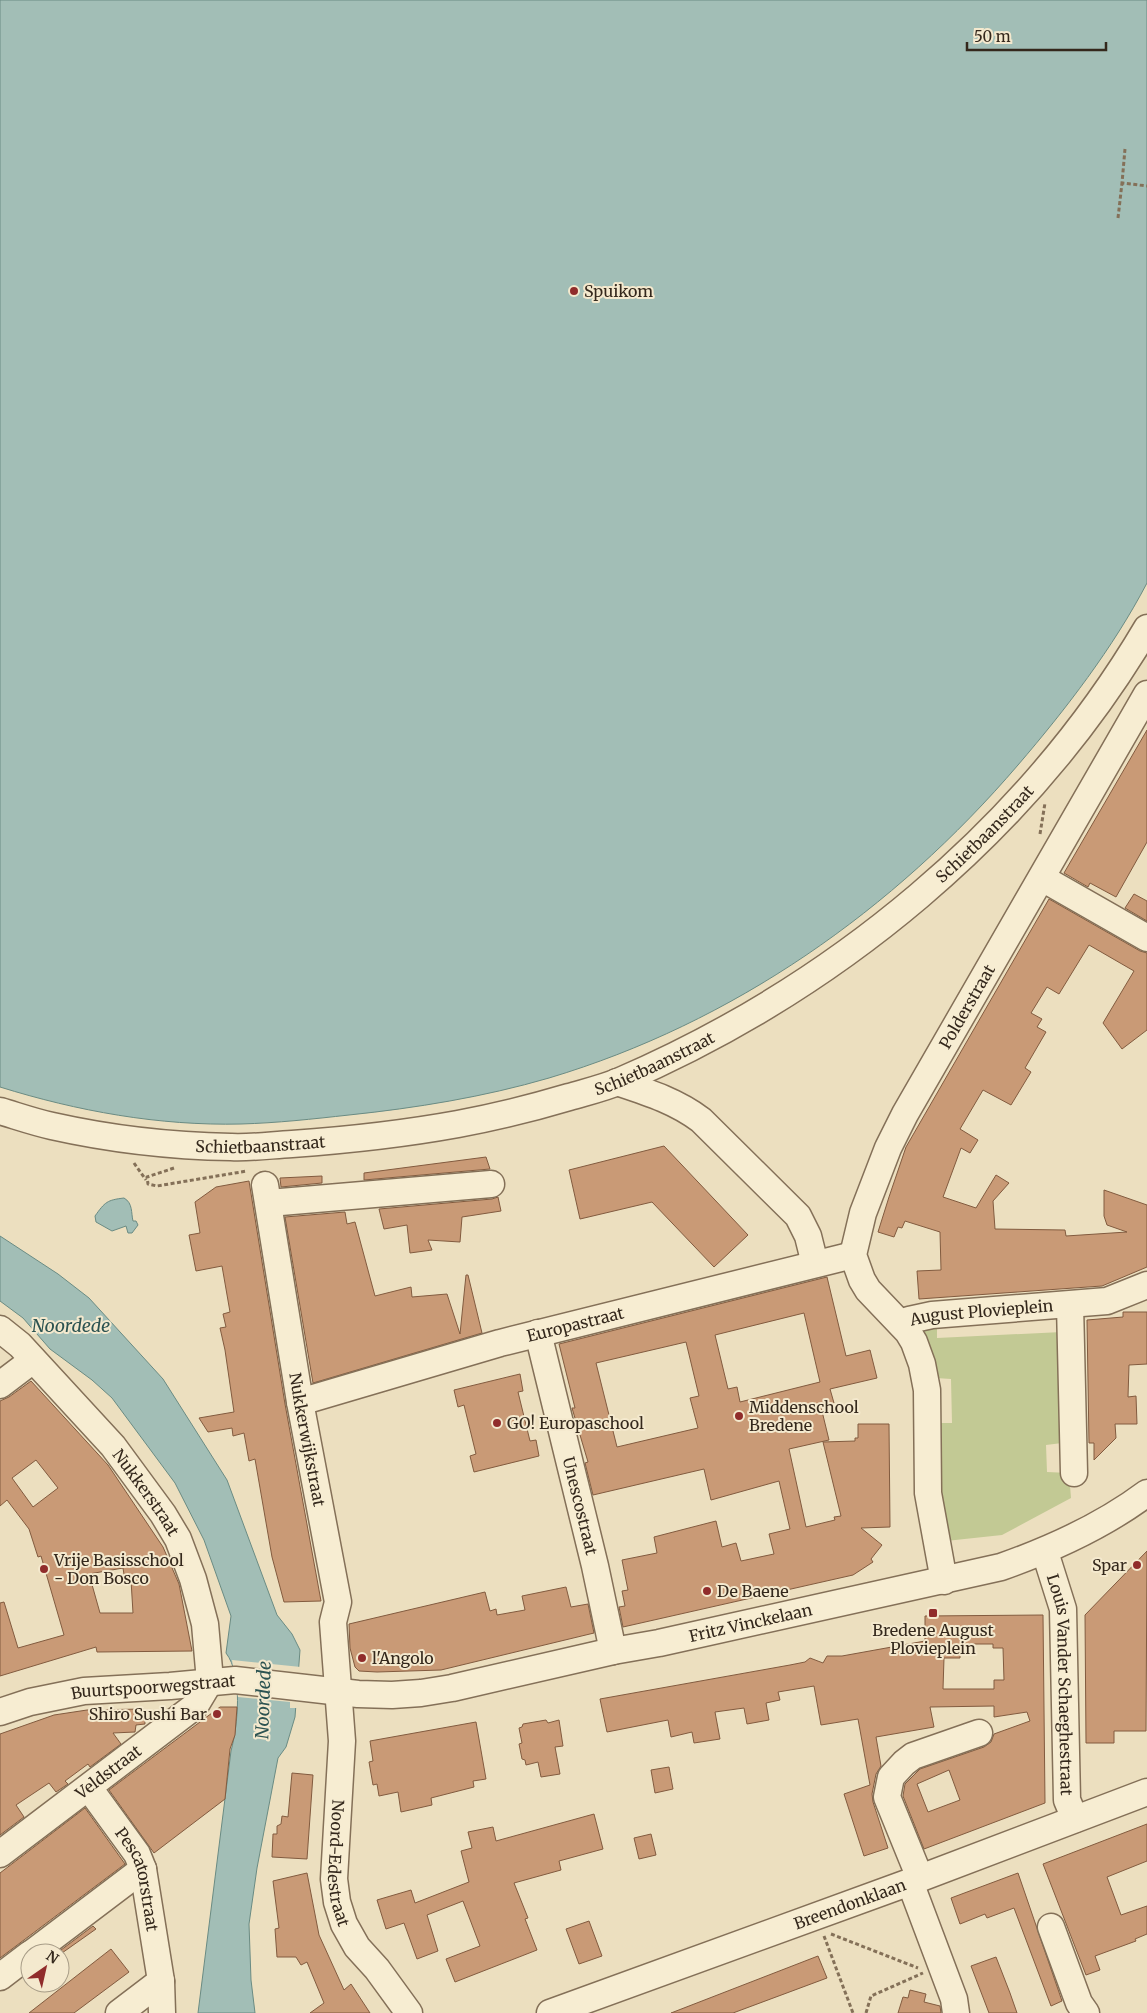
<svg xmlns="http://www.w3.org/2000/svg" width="1147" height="2013" viewBox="0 0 1147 2013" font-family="Merriweather,serif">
<rect width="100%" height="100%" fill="#ecdfbf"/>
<path fill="#c2c994" d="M937 1322V1338L1062 1332V1443L1046 1445 1047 1472 1069 1473 1071 1498 1002 1535 946 1541 937 1490 936 1423H952L951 1379 936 1378 922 1333 925 1327Z"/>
<path fill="#a2beb6" stroke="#6a8b83" d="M0 0H1147V583C1113 648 1066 709 1018 765 894 910 733 1023 549 1078 484 1097 416 1108 349 1115 313 1119 277 1123 241 1124 159 1126 77 1111 0 1087Z
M124 1198C133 1203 131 1213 133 1221H136L138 1225 132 1233H128L126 1226 112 1231 96 1222 95 1216C105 1202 107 1200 124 1198Z
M0 1236 58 1274 89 1298 163 1379 227 1480 277 1615 292 1634 300 1650 295 1717 286 1747 278 1758 257 1868 249 1924 251 1980 255 2013H198L231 1751C238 1725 243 1675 226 1653L231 1616 204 1540 175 1483 112 1398 92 1380 50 1349 23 1318 0 1301Z"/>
<path fill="#ecdfbf" d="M232 1660 301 1667 298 1708H290V1702L238 1697Z"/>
<path fill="#c99a76" stroke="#825b3f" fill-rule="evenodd" d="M1147 730V842L1116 897 1090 883 1088 887 1064 873Z
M1134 894 1147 901V921L1125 908Z
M1049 899 1140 951 1147 953V1030L1122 1049 1103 1023 1134 971 1089 945 1059 994 1047 987 1031 1013 1042 1019 1037 1027 1046 1032 1025 1068 1031 1072 1011 1105 983 1090 960 1129 978 1140 970 1153 961 1148 943 1197 976 1208 996 1175 1009 1183 993 1201 995 1229 1065 1230 1066 1236 1127 1232 1107 1225 1104 1216V1190L1147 1205V1267L1102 1286 919 1299 917 1271 941 1270 940 1232 905 1221 902 1228 898 1227 894 1237 878 1232 889 1197 906 1147Z
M664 1146 748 1235 714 1267 652 1202 580 1219 569 1170Z
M486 1157 490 1169 364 1180V1173Z
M322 1176V1183L281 1187 280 1178Z
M249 1181 285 1404 321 1601 284 1602 272 1557 255 1459 249 1461 244 1433 233 1436 232 1428 208 1432 199 1418 234 1412 225 1350 220 1328 226 1327 223 1314 230 1312 222 1266 196 1271 189 1235 200 1233 195 1202 216 1187Z
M498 1197 501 1211 462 1217 460 1242 428 1240 432 1250 410 1253 407 1225 384 1229 379 1209 492 1199Z
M345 1212 347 1224 355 1222 375 1296 411 1287 412 1297 447 1294 460 1334 466 1275H468L482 1333 313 1383 285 1217Z
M827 1277 846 1356 870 1350 877 1378 830 1389 834 1403 821 1407 829 1440 789 1449 806 1527 835 1520 834 1517 841 1516 823 1442 855 1441V1438H858V1424H889L890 1527 861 1528 882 1545 871 1559 873 1562 853 1575 623 1627 619 1607 625 1606 622 1591 628 1590 622 1560 657 1553 654 1537 716 1521 722 1547 736 1543 741 1561 774 1554 769 1534 790 1529 779 1481 711 1500 704 1469 593 1495 585 1463 588 1462 572 1408H575L559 1344ZM804 1313 820 1382 740 1402 737 1387 728 1389 715 1335ZM686 1342 699 1396 690 1398 698 1428 617 1447 596 1363Z
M1123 1312H1147V1364L1129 1365 1128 1397 1136 1396 1137 1424H1115L1116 1438 1094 1460V1443H1089L1087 1320 1123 1317Z
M520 1374 523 1391 518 1392 530 1441 536 1440 539 1456 474 1472 470 1456 476 1454 464 1405 458 1407 454 1390Z
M31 1381 108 1465 163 1547 179 1584 192 1651 97 1652 96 1647 0 1676V1603L4 1602 18 1648 64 1635 41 1556 38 1557 29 1529 7 1500 0 1506V1401L9 1397ZM36 1460 58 1488 33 1507 12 1478ZM123 1568 125 1581 131 1580 133 1613H100L89 1574Z
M1147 1551 1146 1731H1114V1743H1086L1085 1615Z
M566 1587 571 1607 588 1604 594 1633 441 1670 377 1672 359 1671 355 1667 350 1648 349 1624 485 1592 490 1611 496 1609 497 1615 525 1610 522 1596Z
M1043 1615 1045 1803 924 1849 903 1796 905 1784 920 1769 984 1747 991 1742 994 1734 1030 1721 1027 1712 994 1717V1706L930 1707 934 1727 876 1737 881 1766 876 1774 872 1794 873 1802 888 1848 864 1856 844 1794 870 1785 858 1719 821 1725 814 1686 778 1692 780 1700 766 1703 769 1720 747 1724 744 1708 715 1712 720 1739 694 1743 692 1732 671 1737 668 1720 607 1732 600 1699 790 1665 805 1662 810 1658 823 1663 827 1656H842L925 1641V1616ZM960 1644H993V1648H1003L1004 1680H994V1689H943L944 1658H960ZM949 1770 960 1800 928 1812 917 1784Z
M220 1707H237L235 1735 230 1749 225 1799 154 1853 109 1790Z
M144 1709 145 1724 136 1725 135 1732 113 1733 121 1744 90 1767 88 1764 65 1781 68 1784 56 1792 49 1783 16 1805 24 1817 0 1835V1734L54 1715 87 1710Z
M546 1720 548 1723 559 1720 563 1746 555 1747 560 1774 541 1777 538 1762 526 1765 525 1760 522 1759 519 1744 522 1743 519 1728 522 1727 523 1724Z
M476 1722 486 1779 473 1781 474 1787 431 1798 432 1805 401 1812 398 1792 379 1796 377 1784 373 1785 369 1762 373 1761 370 1741Z
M669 1767 673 1789 655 1793 651 1770Z
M292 1773 313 1775 307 1859 272 1857 273 1834H277V1826L281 1824 282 1816 288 1817Z
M85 1808 125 1864 0 1958V1873Z
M594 1814 603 1849 559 1861 561 1870 514 1883 528 1918 525 1919 537 1950 455 1982 446 1959 480 1946 463 1901 427 1915 438 1951 417 1959 404 1923 386 1929 377 1900 411 1890 415 1903 469 1882 461 1851 472 1848 468 1832 493 1827 496 1841Z
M1147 1824V1861L1107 1877 1121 1915 1147 1906V1934L1135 1939 1136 1941 1095 1956 1100 1970 1086 1975 1043 1864Z
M651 1834 656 1855 639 1859 634 1838Z
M307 1873 319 1935 344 1990 351 1984 370 2013H310L324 2003 307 1962 301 1965 296 1957H277L275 1929 279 1928 273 1881Z
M1018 1873 1062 2001 1051 2006 1014 1908 987 1918 985 1914 960 1924 951 1898Z
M589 1921 602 1956 579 1964 566 1929Z
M93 1926 96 1929 62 1953H57Z
M111 1949 129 1972 74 2013H29Z
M818 1956 827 1978 733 2013H671Z
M996 1957 1010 1993 1017 2013H989L971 1966Z
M910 1990 926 1994 924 2002 940 2006 941 2013H898L903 1997 908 1998Z"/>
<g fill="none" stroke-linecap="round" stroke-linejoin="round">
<g stroke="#847058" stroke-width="29">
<g id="minor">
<path d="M1042 878 1147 938"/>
<path d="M617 1082C647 1092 676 1101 701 1120L798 1216 808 1236 815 1264"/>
<path id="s1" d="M0 1111C17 1116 34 1122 52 1126 110 1139 172 1146 231 1147 251 1148 272 1145 292 1144 348 1140 403 1134 458 1124 496 1117 532 1108 569 1097 586 1092 604 1088 620 1081 835 988 1027 831 1147 628"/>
<path id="s2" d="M265 1185 300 1402 338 1602 333 1622 342 1741 334 1879 337 1902 344 1924 357 1947 377 1969 409 2013"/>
<path d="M269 1203 491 1184"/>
<path d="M1070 1305 1074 1473"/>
<path id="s3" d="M901 1324 909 1320 932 1315 1107 1301 1147 1285"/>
<path id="s4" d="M0 1329 20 1345 113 1446 163 1514 178 1539 193 1579 205 1624 210 1681"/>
<path id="s5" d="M538 1333 595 1566 613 1651"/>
<path d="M0 1385 33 1360"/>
<path id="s6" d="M300 1402 500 1343 853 1255"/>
<path id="s7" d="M1045 1552 1063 1609 1067 1800 1075 1819"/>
<path id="s8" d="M944 1581 928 1493 927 1390 922 1364 914 1342 908 1332 868 1290 862 1280 853 1255 863 1213 888 1148 905 1114 1147 694"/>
<path id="s9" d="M0 1712 30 1702 84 1691 170 1686 235 1680 358 1694 392 1695 421 1693 452 1688 613 1651 659 1643 1001 1567C1052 1549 1103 1526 1147 1493"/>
<path id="s10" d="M89 1788 137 1854 143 1869 161 1981 162 2013"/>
<path id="s11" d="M0 1854 195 1706 210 1681"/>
<path d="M920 1878 887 1797 891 1777 904 1763 913 1756 979 1733"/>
<path d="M910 1882 954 1999 956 2013"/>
<path d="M1051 1927 1079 2003 1086 2013"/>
<path d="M32 1953 143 1869"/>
<path d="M0 1977 30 1954"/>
<path d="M119 2013 161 1981"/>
<path id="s12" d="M550 2013 910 1882 1147 1792"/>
</g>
</g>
<path stroke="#847058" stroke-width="3" stroke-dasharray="4 2.5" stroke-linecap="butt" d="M1125 149 1122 183 1147 186
M1118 218 1122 183
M1040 834 1045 803
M134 1163 146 1180
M174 1168 147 1177 148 1184 157 1186 247 1171
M831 1934 918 1968
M824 1936 853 2013
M866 2013 871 1996 923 1973"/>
<use href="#minor" stroke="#f7edd2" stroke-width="26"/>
</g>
<g fill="#902c2b" stroke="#f4e9ce" stroke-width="2">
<circle cx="574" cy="291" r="5"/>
<circle cx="739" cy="1416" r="5"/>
<circle cx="497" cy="1423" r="5"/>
<circle cx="1137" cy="1565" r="5"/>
<circle cx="44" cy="1569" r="5"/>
<circle cx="707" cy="1591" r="5"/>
<rect x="928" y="1608" width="10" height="10" rx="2.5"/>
<circle cx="362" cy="1658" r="5"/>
<circle cx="217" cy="1714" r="5"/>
</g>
<g text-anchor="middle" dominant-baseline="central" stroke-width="4" stroke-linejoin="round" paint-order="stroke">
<g font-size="16" fill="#34281c" stroke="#f4e9ce" text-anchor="start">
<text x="584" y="291">Spuikom</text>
<text x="749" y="1407">Middenschool<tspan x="749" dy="18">Bredene</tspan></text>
<text x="507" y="1423">GO! Europaschool</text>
<text x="54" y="1560">Vrije Basisschool<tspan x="54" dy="18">- Don Bosco</tspan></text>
<text x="1127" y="1565" text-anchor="end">Spar</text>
<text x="717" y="1591">De Baene</text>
<text x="933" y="1630" text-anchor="middle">Bredene August<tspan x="933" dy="18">Plovieplein</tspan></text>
<text x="372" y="1658">l'Angolo</text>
<text x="207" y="1714" text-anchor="end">Shiro Sushi Bar</text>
</g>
<g font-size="16" fill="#34281c" stroke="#f4e9ce">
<text stroke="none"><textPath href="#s1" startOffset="1074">Schietbaanstraat</textPath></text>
<text stroke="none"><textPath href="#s8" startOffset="625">Polderstraat</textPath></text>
<text stroke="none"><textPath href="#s1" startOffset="669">Schietbaanstraat</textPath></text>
<text stroke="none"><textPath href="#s1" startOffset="264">Schietbaanstraat</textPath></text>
<text stroke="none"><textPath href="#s3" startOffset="82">August Plovieplein</textPath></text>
<text stroke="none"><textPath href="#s6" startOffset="286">Europastraat</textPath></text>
<text stroke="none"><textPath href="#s2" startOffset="258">Nukkerwijkstraat</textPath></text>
<text stroke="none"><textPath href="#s4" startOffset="220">Nukkerstraat</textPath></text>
<text stroke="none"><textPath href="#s5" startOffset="178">Unescostraat</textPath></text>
<text stroke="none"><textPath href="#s9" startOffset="762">Fritz Vinckelaan</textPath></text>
<text stroke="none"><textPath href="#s7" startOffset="135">Louis Vander Schaeghestraat</textPath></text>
<text stroke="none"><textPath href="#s9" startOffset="156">Buurtspoorwegstraat</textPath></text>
<text stroke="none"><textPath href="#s11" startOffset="136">Veldstraat</textPath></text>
<text stroke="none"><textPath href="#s2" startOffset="686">Noord-Edestraat</textPath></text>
<text stroke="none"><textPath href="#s10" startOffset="106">Pescatorstraat</textPath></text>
<text stroke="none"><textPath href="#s12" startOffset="319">Breendonklaan</textPath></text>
</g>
<g font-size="18" font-style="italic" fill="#2c5351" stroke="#f4e9ce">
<text x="71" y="1325">Noordede</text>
<text transform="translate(263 1700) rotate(-88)">Noordede</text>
</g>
</g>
<g transform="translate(45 1968) rotate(34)"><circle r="24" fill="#f4e9ce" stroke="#a79c87"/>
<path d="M0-4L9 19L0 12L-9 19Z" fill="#902c2b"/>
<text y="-8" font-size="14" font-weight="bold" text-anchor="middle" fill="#34281c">N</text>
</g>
<path d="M967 42v8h139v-8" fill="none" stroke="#34281c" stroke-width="2.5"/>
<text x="974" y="42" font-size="15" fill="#34281c" stroke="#f4e9ce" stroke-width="4" paint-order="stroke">50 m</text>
</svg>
